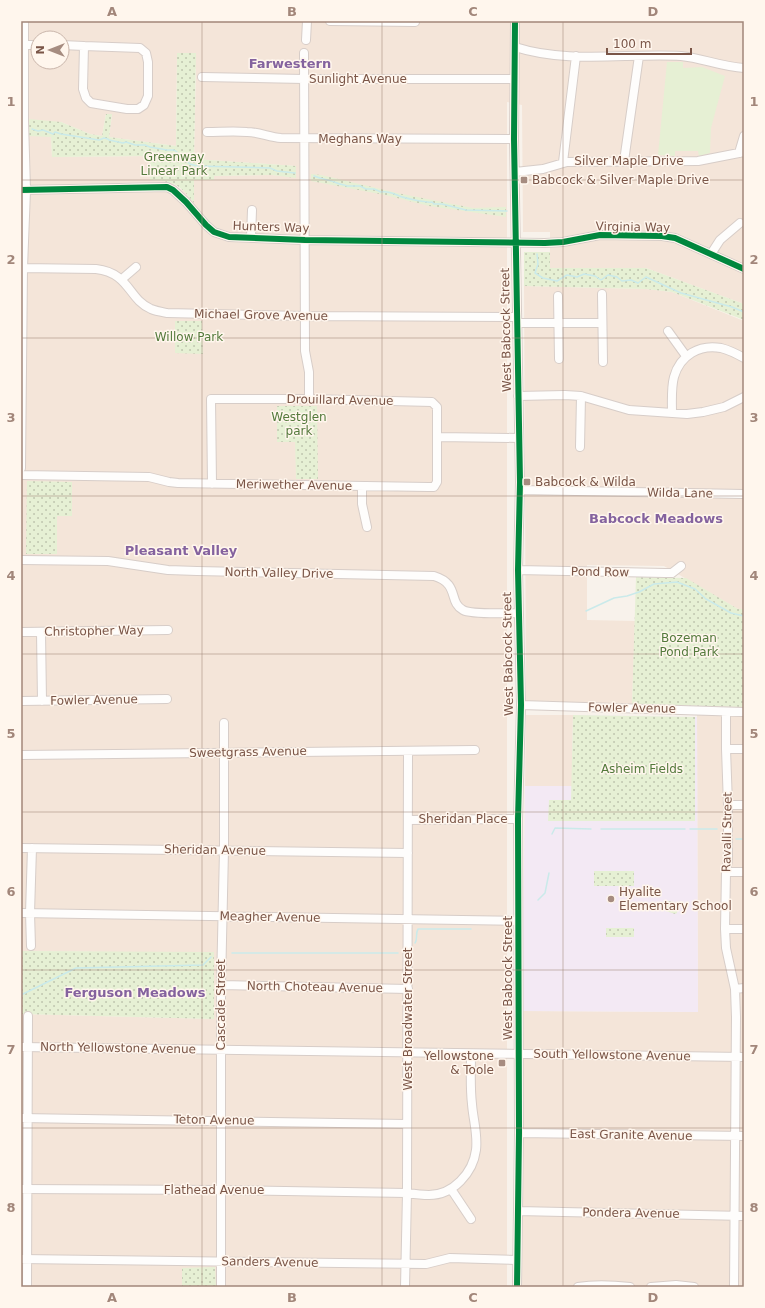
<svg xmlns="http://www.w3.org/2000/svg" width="765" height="1308" viewBox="0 0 765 1308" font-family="'DejaVu Sans',sans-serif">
<defs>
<pattern id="park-dots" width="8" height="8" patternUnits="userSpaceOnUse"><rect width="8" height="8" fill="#e6f0d4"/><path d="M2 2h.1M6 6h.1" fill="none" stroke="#bfc5ae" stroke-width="1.8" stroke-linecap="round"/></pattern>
</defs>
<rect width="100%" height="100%" fill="#f8f2eb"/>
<path fill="#f4e5d9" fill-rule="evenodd" d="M21 21H744V304L646 268H550V232H523L522 105 507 102V1287H21V1014L213 1019 214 953 21 951ZM38 38H62V62H38ZM177 53 196 69 194 159 296 166V177L272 175 214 176 213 180H194V202L185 192 172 183 166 181 150 180 149 156 52 157 51 137 61 122 90 134 102 136 106 114 112 115 109 137 176 146Z
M524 286 646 289 672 292 744 321V609H738L664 566 587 565V620L635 621 632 704 526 701Z
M697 706 744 707V1287H522V1011L698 1012Z
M526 715H573L572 787 525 786Z"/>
<path fill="#f3e9f4" d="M573 715 697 717 698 1012 522 1011 525 786H572Z"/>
<path fill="#e6f0d4" d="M667 62H683V68L702 67 725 76 711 128 710 153 699 156 698 151H675V156L658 155Z"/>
<path fill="url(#park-dots)" d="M177 53H196L194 159 296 166V178L272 175 214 176V180H194V203C180 184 173 181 150 180L149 156 52 157 51 137 29 136V119L61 122 90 134 102 136 106 114H112L109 137 176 146Z
M311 174 321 175 402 194 473 208 506 207V217L429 206 385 195 311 181Z
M524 252H550V268H646L744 304V320L672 292 646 289 524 286Z
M175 321H202L203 354 175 353Z
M277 406H317L318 479H296L295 442H277Z
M27 481 72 482V516H57V554H26Z
M636 577 686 578 738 609H744V707L632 704Z
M573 715 695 717V821H548L549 800H571Z
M594 871H634V886H594Z
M666 901C674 900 678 906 677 913L675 914 666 911 667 905 665 902Z
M606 928H634V937H606Z
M21 951 214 952V1019L21 1014Z
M215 1267 216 1287H182V1268Z"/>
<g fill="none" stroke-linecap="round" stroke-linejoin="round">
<path stroke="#caeaea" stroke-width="1.5" d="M32 129 38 131 43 130 53 134 55 132 61 134 99 140 104 138 108 139 109 140 123 143 126 142 135 145H145L150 147 167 150H174L177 152
M181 156 190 164 197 166 270 168 277 171 295 173
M314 176C321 179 330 180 337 183 341 185 343 184 347 186H360L366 189H374L381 192C387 191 392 193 397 195 403 198 427 203 432 202L434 204H442L466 210 507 211
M537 254 538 264 535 273 543 278 557 281 567 275 577 277 584 274 595 276 601 280 608 275 617 277 622 281 631 280 638 283 646 277 681 293 732 307 744 312
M586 611 614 598 627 596 639 592 654 584 677 582 695 589 706 599 731 613 744 616
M601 829H685
M690 829H717
M552 834 555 828 591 829
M736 839H744
M538 900 545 893 549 873
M415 943C418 939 415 934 418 929H471
M232 953H398
M21 995 76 968 203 965 211 957"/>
<g stroke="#d7cdc8" stroke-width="10">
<path id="minor" d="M330 21 415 22
M515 21 514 139 520 482 518 570 521 705 518 819 519 1133 517 1287
M306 40 307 21
M21 45H38
M62 45 84 46
M84 46 140 48 146 53 148 62V96L144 105 138 109H127L91 103 86 98 83 89Z
M515 47C568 64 626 53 681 56 702 58 722 67 744 68
M304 53 305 351 309 372V399
M202 77 304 79H514
M207 132C220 132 234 131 247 132 259 132 269 137 281 138L514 139
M739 153 744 136
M624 161 639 56
M563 162 576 56
M515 172 543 169 567 162 698 161 744 152
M21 190 167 187 173 190 186 202 206 225 214 232 229 237 305 240 545 243 563 242 600 235 662 236 675 238 744 269
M251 238 252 210
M711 254 720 240 740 223
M21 268 96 269C130 273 128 299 151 309 156 311 162 312 167 313L305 316 517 317
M122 279 136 267
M602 294 603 362
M558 296 559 359
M517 323H602
M668 331 686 356
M518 396 565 395 581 396 629 410 687 414 703 412 724 407 744 397
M672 413C672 402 671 388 674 377 680 355 700 344 721 348 729 350 737 354 744 358
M580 447 581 396
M21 468 23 268 26 190 24 121V21
M21 475 149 477 169 482 178 483 429 487H434L437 482V437L519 438
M212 484 211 399H309L432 402 437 407V437
M362 486V504L367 527
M520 490 744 494
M21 560 108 561 168 570 197 571 434 576C460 584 448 602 463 610 472 615 507 613 519 613
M518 570 665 573H672L681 566
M21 632 168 630
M41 632 42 701
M21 701 167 699
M521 705 744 712
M726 712V749L728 805V860L726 872 725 929 726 948 735 989 736 1017 734 1287
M726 749H744
M21 755 475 750
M728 805H744
M408 820 518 819
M21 848 408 853
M726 872H744
M21 913 518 921
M725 929H744
M31 946 30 913 32 848
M221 985 408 989
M735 989 744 988
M21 1047 744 1057
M21 1118 406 1124
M519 1133 744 1136
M21 1189 220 1190 407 1193C414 1194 422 1195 429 1195 453 1195 473 1173 476 1150 478 1134 473 1119 472 1104 470 1087 471 1071 471 1054
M451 1189 471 1219
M518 1211 744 1216
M21 1259 426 1264 450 1258 517 1260
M27 1287 28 1016
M221 1287V985L224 850V723
M405 1287 407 1193 408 751
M578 1287C596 1284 612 1285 630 1287
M651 1287 676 1285 694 1287"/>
</g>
<use href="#minor" stroke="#fefdfc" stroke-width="8"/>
<g stroke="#fff6ed" stroke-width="8">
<path id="cycleway" d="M515 21 514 139 520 482 518 570 521 705 518 819 519 1133 517 1287
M21 190 167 187 173 190 186 202 206 225 214 232 229 237 305 240 545 243 563 242 600 235 662 236 675 238 744 269"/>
</g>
<use href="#cycleway" stroke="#00873e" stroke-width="6"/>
</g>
<path fill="none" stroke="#a2867a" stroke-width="1" stroke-opacity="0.55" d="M202 21V1287M382 21V1287M563 21V1287M21 180H744M21 338H744M21 496H744M21 654H744M21 812H744M21 970H744M21 1128H744"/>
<g fill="#a68c80" stroke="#fff6ed" stroke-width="1.5">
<rect x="520" y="176" width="8" height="8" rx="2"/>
<rect x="523" y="478" width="8" height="8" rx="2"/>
<circle cx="611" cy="899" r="4"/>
<rect x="498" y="1059" width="8" height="8" rx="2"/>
</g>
<g text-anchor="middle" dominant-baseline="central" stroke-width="3" stroke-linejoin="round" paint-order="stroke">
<g font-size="12" fill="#7a5547" stroke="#fff6ed">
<text x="358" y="79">Sunlight Avenue</text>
<text x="360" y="139">Meghans Way</text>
<text x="629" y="161">Silver Maple Drive</text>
<text transform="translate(271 227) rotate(2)">Hunters Way</text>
<text transform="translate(633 227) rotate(1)">Virginia Way</text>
<text transform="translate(261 315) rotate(1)">Michael Grove Avenue</text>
<text transform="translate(506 330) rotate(-91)">West Babcock Street</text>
<text transform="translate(340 400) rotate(1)">Drouillard Avenue</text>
<text transform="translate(294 485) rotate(1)">Meriwether Avenue</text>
<text transform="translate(680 493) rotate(1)">Wilda Lane</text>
<text transform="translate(600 572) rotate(1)">Pond Row</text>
<text transform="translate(279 573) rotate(1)">North Valley Drive</text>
<text transform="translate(94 631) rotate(-1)">Christopher Way</text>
<text transform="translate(508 654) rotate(-91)">West Babcock Street</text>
<text transform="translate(94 700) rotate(-1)">Fowler Avenue</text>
<text transform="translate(632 708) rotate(1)">Fowler Avenue</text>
<text transform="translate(248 752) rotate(-1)">Sweetgrass Avenue</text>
<text x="463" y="819">Sheridan Place</text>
<text transform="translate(727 832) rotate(-89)">Ravalli Street</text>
<text transform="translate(215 850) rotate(1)">Sheridan Avenue</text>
<text transform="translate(270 917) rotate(1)">Meagher Avenue</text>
<text transform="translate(508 978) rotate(-90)">West Babcock Street</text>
<text transform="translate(315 987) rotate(1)">North Choteau Avenue</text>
<text transform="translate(221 1005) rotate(-90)">Cascade Street</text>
<text transform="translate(408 1019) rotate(-90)">West Broadwater Street</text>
<text transform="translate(118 1048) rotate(1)">North Yellowstone Avenue</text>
<text transform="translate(612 1055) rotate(1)">South Yellowstone Avenue</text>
<text transform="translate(214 1120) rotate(1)">Teton Avenue</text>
<text transform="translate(631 1135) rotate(1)">East Granite Avenue</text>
<text x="214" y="1190">Flathead Avenue</text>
<text transform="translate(631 1213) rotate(1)">Pondera Avenue</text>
<text transform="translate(270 1262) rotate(1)">Sanders Avenue</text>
</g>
<g font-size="12" fill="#547a3c" stroke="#fff6ed">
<text x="174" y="157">Greenway<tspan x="174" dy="14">Linear Park</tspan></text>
<text x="189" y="337">Willow Park</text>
<text x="299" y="417">Westglen<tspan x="299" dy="14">park</tspan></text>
<text x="689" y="638">Bozeman<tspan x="689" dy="14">Pond Park</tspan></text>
<text x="642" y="769">Asheim Fields</text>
</g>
<g font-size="12" fill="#7a5547" stroke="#fff6ed" text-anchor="start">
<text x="532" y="180">Babcock &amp; Silver Maple Drive</text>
<text x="535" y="482">Babcock &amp; Wilda</text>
<text x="619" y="892">Hyalite<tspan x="619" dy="14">Elementary School</tspan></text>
<text x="494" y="1056" text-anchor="end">Yellowstone<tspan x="494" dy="14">&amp; Toole</tspan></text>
</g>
<g font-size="13" font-weight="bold" fill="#84629e" stroke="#fff6ed">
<text x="290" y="63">Farwestern</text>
<text x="656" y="518">Babcock Meadows</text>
<text x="181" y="550">Pleasant Valley</text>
<text x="135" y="992">Ferguson Meadows</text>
</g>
</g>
<rect width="765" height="1308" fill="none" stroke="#fff6ed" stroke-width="44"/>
<g transform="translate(50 50) rotate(270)"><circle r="19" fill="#fff6ed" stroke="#cab6ab"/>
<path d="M0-3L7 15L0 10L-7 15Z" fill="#a68c80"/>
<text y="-6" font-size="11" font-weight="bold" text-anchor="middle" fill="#7a5547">N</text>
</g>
<path d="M607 48v6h84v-6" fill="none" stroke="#7a5547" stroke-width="2"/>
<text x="613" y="48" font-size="12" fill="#7a5547" stroke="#fff6ed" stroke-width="3" paint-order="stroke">100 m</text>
<rect x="22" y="22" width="721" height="1264" fill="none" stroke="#a2867a" stroke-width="1.5"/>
<g font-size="13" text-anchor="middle" font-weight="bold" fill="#a2867a">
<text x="112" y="16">A</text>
<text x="292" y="16">B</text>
<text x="473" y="16">C</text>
<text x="653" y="16">D</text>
<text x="11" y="106">1</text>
<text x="754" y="106">1</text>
<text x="11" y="264">2</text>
<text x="754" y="264">2</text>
<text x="11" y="422">3</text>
<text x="754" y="422">3</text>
<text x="11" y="580">4</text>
<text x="754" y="580">4</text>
<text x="11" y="738">5</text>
<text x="754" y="738">5</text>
<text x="11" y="896">6</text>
<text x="754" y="896">6</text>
<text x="11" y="1054">7</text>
<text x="754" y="1054">7</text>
<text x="11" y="1212">8</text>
<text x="754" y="1212">8</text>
<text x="112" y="1302">A</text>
<text x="292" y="1302">B</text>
<text x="473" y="1302">C</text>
<text x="653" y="1302">D</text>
</g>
</svg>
